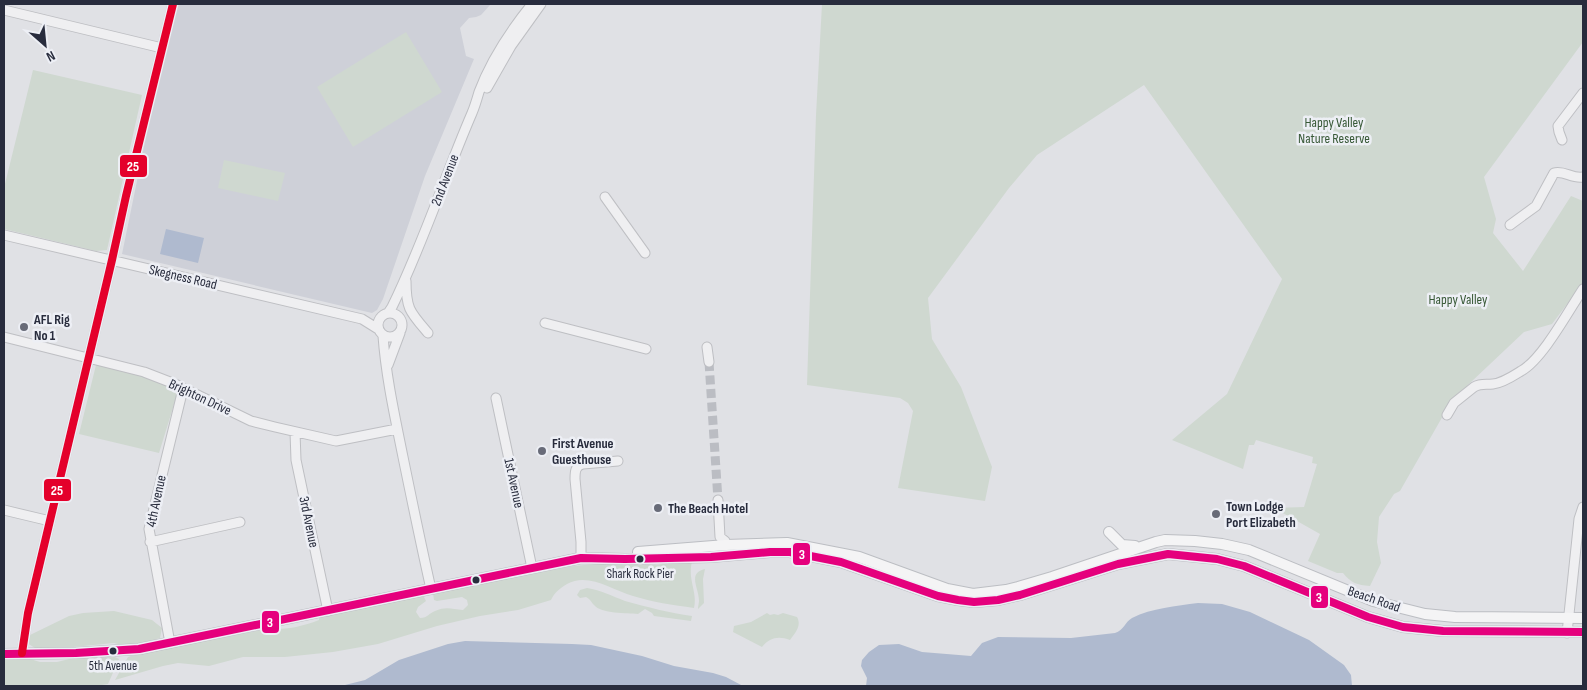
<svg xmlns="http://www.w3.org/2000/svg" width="1587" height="690" viewBox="0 0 1587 690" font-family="'Sofia Sans Condensed',sans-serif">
<rect width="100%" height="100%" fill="#e0e1e5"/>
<path fill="#ced0d8" d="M179 4H491L481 15 476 17 469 18 460 28 466 56 474 59 425 176 383 299 377 310 372 313 122 254 146 137 171 30Z"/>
<path fill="#cfd8d0" d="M822 4H1583V42L1484 177 1496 219 1493 233 1523 271 1571 196 1583 201V283L1552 324 1524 332 1452 400 1400 491 1394 494 1379 517 1377 542 1381 563 1370 586C1357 585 1351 583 1343 573H1337L1308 561 1320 534 1274 508 1304 507 1317 464 1312 463 1313 457 1256 440 1254 445H1249L1243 469 1172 440 1227 394 1282 279 1144 85 1037 155 1009 188 928 298 932 339 961 387 992 467 985 501 898 488 913 411 908 403 900 398 807 385 816 115Z
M406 32 442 92 353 147 317 87Z
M33 70 142 95 107 250 96 251 4 229V188Z
M224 160 285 173 278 201 218 188Z
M96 365 147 376 175 390 176 394V398L159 453 79 434Z
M693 558C686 579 698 590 694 608 673 605 652 602 633 596 612 590 588 572 567 584 559 589 555 592 551 600L518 610 480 616 437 626 378 644 333 652 285 657H243L209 666 178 663 163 666 115 680 128 657 131 656 266 629C285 630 301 627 319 620V618L330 615 418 597H424L426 601 418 607 416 612 420 618C428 618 429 613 435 611 446 606 452 609 463 610L468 605 467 600 462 597 437 601 434 600 433 593 573 566 630 561 645 565H658Z
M705 569 703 579 704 603 698 609C698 607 699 602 699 601 699 588 687 573 705 569Z
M587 588C601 590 612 596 625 601 647 607 670 613 692 616L691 621 654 616 652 613 645 609 638 614C627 613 601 614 594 605 591 602 591 600 586 597L580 598 577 595 580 590Z
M114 611 152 620 162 628 160 638 144 643 125 646 114 643 63 648H35L27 643V637L30 635 69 616 83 613Z
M767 613 770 615 774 614 778 615 783 613 797 617C802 626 795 633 790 640 779 636 770 637 762 647L733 632 734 626 751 622Z
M115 657 119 659 108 684 96 686H4V658H27L40 662H57L73 658Z"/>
<path fill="#afbacf" d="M166 229 204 238 198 263 160 254Z
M1198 603 1222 604 1250 612 1309 640 1344 665 1351 675 1352 686H866L867 678 861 666 862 660 869 652 879 645 899 644 922 652 971 656 982 643 998 637 1071 638 1115 633C1124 630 1125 622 1132 618 1152 608 1176 606 1198 603Z
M465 641 572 644 591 645 642 656 674 666 713 673 726 677 743 686H341L365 680 399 660 448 644Z"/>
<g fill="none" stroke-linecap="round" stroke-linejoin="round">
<path stroke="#bbbdc3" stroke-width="9" stroke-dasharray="9 4.5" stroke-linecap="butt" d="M709 362 718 500"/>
<g stroke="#bebfc3" stroke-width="11">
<path id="minor" d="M4 10 162 48
M487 88 511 46 541 4
M1562 140 1559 132 1558 126 1583 93
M605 197 645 253
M1510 225 1536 206 1554 173C1564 170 1572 179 1583 177
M4 235 362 319 378 329
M406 281C406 309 410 312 428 333
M378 325a12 12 0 1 1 24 0a12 12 0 1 1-24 0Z
M388 313 392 307C423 244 444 178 472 113 475 106 477 99 479 92 491 60 511 30 532 4
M545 323 646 349
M383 336C386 377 395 417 403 457 412 501 421 545 431 589
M4 337 144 372 175 384 251 421 275 427 336 441 397 429
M707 347 709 362
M388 365 400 333
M496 398 532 568
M1447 415 1454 403 1474 387C1481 383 1486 385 1493 384 1503 383 1513 376 1521 371 1542 360 1569 310 1583 289
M295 432 296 460 328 611
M718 500 720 537 725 541 726 545
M4 510 50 521
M150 542 240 522
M581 558V542L575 479C575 472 575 466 583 464L618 461
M1567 633 1579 519 1583 507
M170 643 149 529 183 389
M22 653 28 613 112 260 126 196 173 4"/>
</g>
<g stroke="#bcbec3" stroke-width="12">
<path id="major" d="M1109 532 1122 545 1135 546
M638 552 726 545 787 543 859 557 947 589 973 594 1006 590 1018 587 1052 577 1156 542 1165 540 1195 541 1222 544 1249 550 1373 601 1425 614 1455 617 1583 618
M4 654 76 653 139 649 581 558 625 559 711 557 770 552H790L841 562 938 596 958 600 974 602 998 600 1020 595 1118 564 1168 554 1217 559 1244 566 1368 617 1403 627 1443 631 1583 632"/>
</g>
<use href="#minor" stroke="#efeff1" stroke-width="9"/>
<use href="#major" stroke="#f4f4f5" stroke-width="10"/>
<g stroke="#edeff5" stroke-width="11">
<path id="bus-1" d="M4 654 76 653 139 649 581 558 625 559 711 557 770 552H790L841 562 938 596 958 600 974 602 998 600 1020 595 1118 564 1168 554 1217 559 1244 566 1368 617 1403 627 1443 631 1583 632"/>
</g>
<g stroke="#edeff5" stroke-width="11">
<path id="bus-2" d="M22 653 28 613 112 260 126 196 173 4"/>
</g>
<use href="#bus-1" stroke="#e5007d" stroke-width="8"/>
<use href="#bus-2" stroke="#e4002b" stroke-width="8"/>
</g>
<g fill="#686b78" stroke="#edeff5" stroke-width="2">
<circle cx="24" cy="327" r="5"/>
<circle cx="542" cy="451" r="5"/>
<circle cx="658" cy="508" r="5"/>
<circle cx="1216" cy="514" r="5"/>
</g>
<g fill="#282c3d" stroke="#edeff5" stroke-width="2">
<circle cx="640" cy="559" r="4.5"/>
<circle cx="476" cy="580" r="4.5"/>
<circle cx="113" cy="651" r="4.5"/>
</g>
<g text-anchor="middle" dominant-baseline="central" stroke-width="5" stroke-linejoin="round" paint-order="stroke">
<g font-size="13" fill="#282c3d" stroke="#edeff5">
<text x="640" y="574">Shark Rock Pier</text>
<text x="113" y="666">5th Avenue</text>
</g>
<g font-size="14" fill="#375836" stroke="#edeff5">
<text x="1334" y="122">Happy Valley<tspan x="1334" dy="16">Nature Reserve</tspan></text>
<text x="1458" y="299">Happy Valley</text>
</g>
<g font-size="14" fill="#282c3d" stroke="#edeff5">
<text transform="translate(445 180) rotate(-69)">2nd Avenue</text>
<text transform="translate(183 277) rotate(13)">Skegness Road</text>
<text transform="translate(200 397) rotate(25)">Brighton Drive</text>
<text transform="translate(514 483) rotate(78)">1st Avenue</text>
<text transform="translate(156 501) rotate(-78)">4th Avenue</text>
<text transform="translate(309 522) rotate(78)">3rd Avenue</text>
<text transform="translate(1374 599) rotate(19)">Beach Road</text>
</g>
<g font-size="14" font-weight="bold" fill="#282c3d" stroke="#edeff5" text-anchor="start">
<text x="34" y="319">AFL Rig<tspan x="34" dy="16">No 1</tspan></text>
<text x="552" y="443">First Avenue<tspan x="552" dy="16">Guesthouse</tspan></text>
<text x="1226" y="506">Town Lodge<tspan x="1226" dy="16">Port Elizabeth</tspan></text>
<text x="668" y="508">The Beach Hotel</text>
</g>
</g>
<g stroke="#edeff5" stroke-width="2">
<rect x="119" y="154" width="29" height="24" rx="5" fill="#e4002b"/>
<rect x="43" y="478" width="29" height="24" rx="5" fill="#e4002b"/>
<rect x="792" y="542" width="19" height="24" rx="5" fill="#e5007d"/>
<rect x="1310" y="585" width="19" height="24" rx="5" fill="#e5007d"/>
<rect x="261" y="610" width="19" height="24" rx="5" fill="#e5007d"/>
</g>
<g font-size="14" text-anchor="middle" font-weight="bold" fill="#fff">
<text x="133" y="171">25</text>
<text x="57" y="495">25</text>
<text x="802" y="559">3</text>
<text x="1319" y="602">3</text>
<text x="270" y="627">3</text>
</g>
<rect width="1587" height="690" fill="none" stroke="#282c3d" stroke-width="10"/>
<g transform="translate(45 45) rotate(153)" stroke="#edeff5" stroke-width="4" paint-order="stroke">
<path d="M0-4L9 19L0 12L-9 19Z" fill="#282c3d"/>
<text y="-8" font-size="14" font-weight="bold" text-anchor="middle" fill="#282c3d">N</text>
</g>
</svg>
